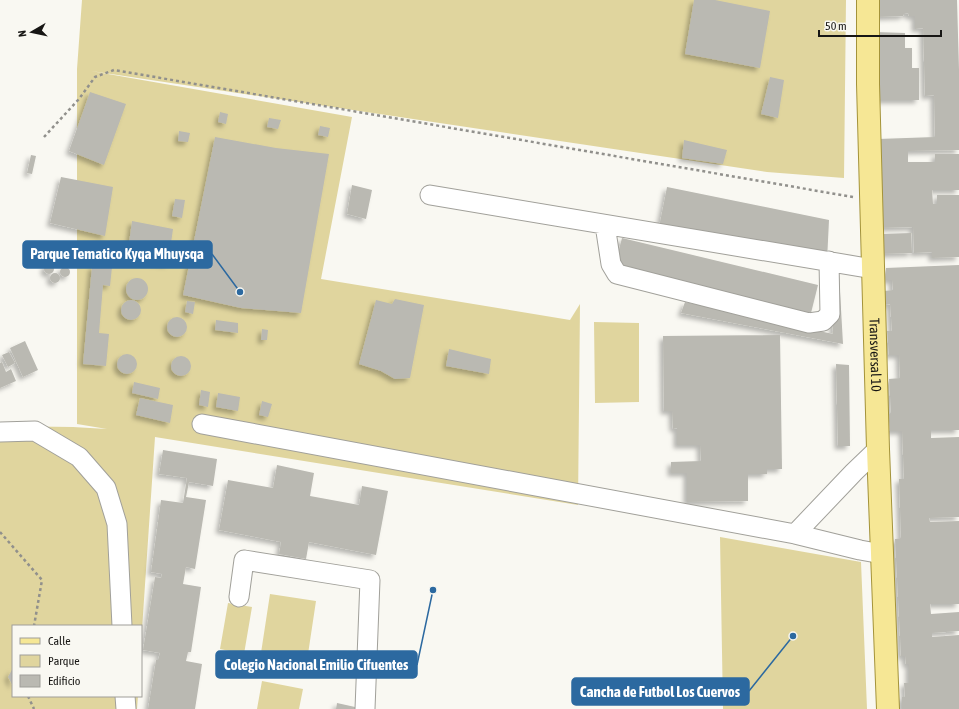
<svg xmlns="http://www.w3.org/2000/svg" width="959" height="709" viewBox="0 0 959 709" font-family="'Asap Condensed',sans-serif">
<defs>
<filter id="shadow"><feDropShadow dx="-3.5" dy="3.5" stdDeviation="2" flood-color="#0004"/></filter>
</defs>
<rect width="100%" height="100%" fill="#f9f8f2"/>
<path fill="#e0d59e" d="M82 0H846L844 178 767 172 91 71 352 117 321 279 570 320 580 304 578 505 155 437 141 644V626H13V696H138L137 709H0V426L73 427 107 429 77 424V69Z
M594 322 639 323V402L595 403Z
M720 537 861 562 867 709H723Z
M270 594 316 601 305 674 259 666Z
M228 603 252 607 244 654 220 649Z
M262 681 303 689 299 709H257Z"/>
<path fill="#bab9b2" filter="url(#shadow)" d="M694 0H715L770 11 760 68 685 54Z
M876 0H957L959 70V150L908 151V162H935V154H959V190H932L933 204H937V195H959V257L932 258V252L914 253 913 227 880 228 878 139 935 137 934 95 925 96 923 28 915 29V16H909L908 13 904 14 903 16 877 17Z
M875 32 905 33V48H912V68H919V100H875Z
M770 77 784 80 778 118 761 114Z
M90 92 126 104 104 165 69 151Z
M220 112 228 114 226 124 218 122Z
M269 118 281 120 278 129 267 127Z
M320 126 330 128 328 137 318 135Z
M179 131 190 133 188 142 178 141Z
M215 137 276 148 329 154 301 313 241 308 183 295Z
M684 140 727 150 723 164 682 158Z
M31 155 36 156 32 174 27 173Z
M61 177 113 187 105 236 50 223Z
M352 185 372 190 366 219 347 214Z
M667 187 829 220 827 261 658 232Z
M175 199 185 200 182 218 172 216Z
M132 221 173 229 168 264 127 258Z
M911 233 912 253 881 254 880 234Z
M622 238 818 285 810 317 613 273Z
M44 269a5 5 0 1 1 10 0a5 5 0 1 1-10 0Z
M959 265V430H931V438L959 437V517L929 518 930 522 959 521V604H930L931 614 959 612V631L932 633V637L959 635V709H902V697H905L904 683H909V664H906L905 656H901L895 539 901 538 899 479H904L902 431H890L889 421 885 422V414L891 413 889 379 900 378 899 355H889L887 331H892L890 304 885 305 884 291 893 290 892 280H886V268Z
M92 266 112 267 110 286 103 285 99 333 109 334 106 366 83 364Z
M60 272a5 5 0 1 1 10 0a5 5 0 1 1-10 0Z
M50 278a5 5 0 1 1 10 0a5 5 0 1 1-10 0Z
M832 274H839L843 344 681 313 685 302 833 334Z
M126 289a11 11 0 1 1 22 0a11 11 0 1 1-22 0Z
M395 299 424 305 410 378 395 379 381 371 359 364 376 300 392 304Z
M121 310a10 10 0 1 1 20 0a10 10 0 1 1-20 0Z
M187 301 195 302 193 314 185 312Z
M167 327a10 10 0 1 1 20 0a10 10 0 1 1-20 0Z
M216 320 238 323V333L215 330Z
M262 329 268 330 267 340H261Z
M780 335 782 469H767V474H748V501L687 502V473H671V462L701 461 700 445H677V428L673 429 672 411H664L663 336Z
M25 341 38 370 23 377 10 348Z
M449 349 491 359 489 374 446 366Z
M9 352 15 363 8 367 2 355Z
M117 364a10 10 0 1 1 20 0a10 10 0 1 1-20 0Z
M171 366a10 10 0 1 1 20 0a10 10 0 1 1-20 0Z
M2 362 6 372 11 369 16 381 0 388V363Z
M836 364 849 365 850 446H838Z
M134 382 160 388 158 399 132 393Z
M201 390 210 392 208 407 199 405Z
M218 393 240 397 238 411 216 407Z
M140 398 173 405 170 423 136 415Z
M262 401 272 404 268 417 259 415Z
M163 450 217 459 213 486 189 482 186 497 206 500 195 569 186 567 183 584 201 587 191 652H188L186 661 202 664 195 709H148L156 660H158L160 653 143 650 155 577 161 578 162 574 151 572 161 500 183 503 187 478 159 474Z
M277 465 314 473 310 496 359 505 362 486 388 491 376 555 309 542 306 559 279 554 281 542 219 530 228 480 273 488Z
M13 668V686L8 677Z
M337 703 355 707V709H336Z"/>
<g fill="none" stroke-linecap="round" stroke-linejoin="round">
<g stroke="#a1a09a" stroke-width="21">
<path id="minor" d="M430 195 873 269
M605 225 611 264 617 274 809 323 823 321 830 314 829 261
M202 424 795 534 860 550 882 554
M0 432 35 431 79 457 106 488 117 524 122 626
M795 534 854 472 878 449
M239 597 244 560 370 580 365 709
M125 696 126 709"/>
</g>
<g stroke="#a4933a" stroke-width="24">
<g id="major">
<path id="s1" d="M868 0V84L878 449 888 709"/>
</g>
</g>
<path stroke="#91908c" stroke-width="2.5" stroke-dasharray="3 3" stroke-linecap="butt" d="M44 137 79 99 95 77 114 70 853 197
M0 532 42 580 34 626
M28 696 34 709"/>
<use href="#minor" stroke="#fff" stroke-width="19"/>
<use href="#major" stroke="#f6e795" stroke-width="22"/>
</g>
<g text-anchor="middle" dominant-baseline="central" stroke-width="3.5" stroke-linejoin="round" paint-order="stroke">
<g font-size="14" fill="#171614" stroke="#f9f8f2">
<text stroke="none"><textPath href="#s1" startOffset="355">Transversal 10</textPath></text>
</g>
</g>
<path fill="none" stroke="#2c69a0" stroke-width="1.5" d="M240 292L212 254M433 590L417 665M793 636L749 691"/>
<g fill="#2c69a0" stroke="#f9f8f2" stroke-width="1.5">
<circle cx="240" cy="292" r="4"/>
<circle cx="433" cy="590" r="4"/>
<circle cx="793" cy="636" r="4"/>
</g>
<g fill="#2c69a0" stroke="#2c69a0" stroke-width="1.5">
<rect x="23" y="241" width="189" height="27" rx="4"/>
<rect x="216" y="651" width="201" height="27" rx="4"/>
<rect x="572" y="678" width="177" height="27" rx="4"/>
</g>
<g font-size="15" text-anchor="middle" font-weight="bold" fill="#fff">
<text x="117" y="259">Parque Tematico Kyqa Mhuysqa</text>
<text x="316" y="670">Colegio Nacional Emilio Cifuentes</text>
<text x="660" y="697">Cancha de Futbol Los Cuervos</text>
</g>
<rect x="12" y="625" width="130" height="72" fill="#f9f8f2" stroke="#9f9e99"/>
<rect x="20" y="638" width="20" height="6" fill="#f6e795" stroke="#9f9e99"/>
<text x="48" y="645" font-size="12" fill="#171614">Calle</text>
<rect x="20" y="655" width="20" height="12" fill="#e0d59e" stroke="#9f9e99"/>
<text x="48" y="665" font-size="12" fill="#171614">Parque</text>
<rect x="20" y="675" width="20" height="12" fill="#bab9b2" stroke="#9f9e99"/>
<text x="48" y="685" font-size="12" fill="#171614">Edificio</text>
<g transform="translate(32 32) rotate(261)" stroke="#f9f8f2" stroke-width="3" paint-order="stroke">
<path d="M0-3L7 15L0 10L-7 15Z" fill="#171614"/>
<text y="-6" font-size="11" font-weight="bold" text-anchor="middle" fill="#171614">N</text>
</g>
<path d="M819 30v6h122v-6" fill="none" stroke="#171614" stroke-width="2"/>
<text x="825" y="30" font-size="12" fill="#171614" stroke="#f9f8f2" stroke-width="3" paint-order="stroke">50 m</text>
</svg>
